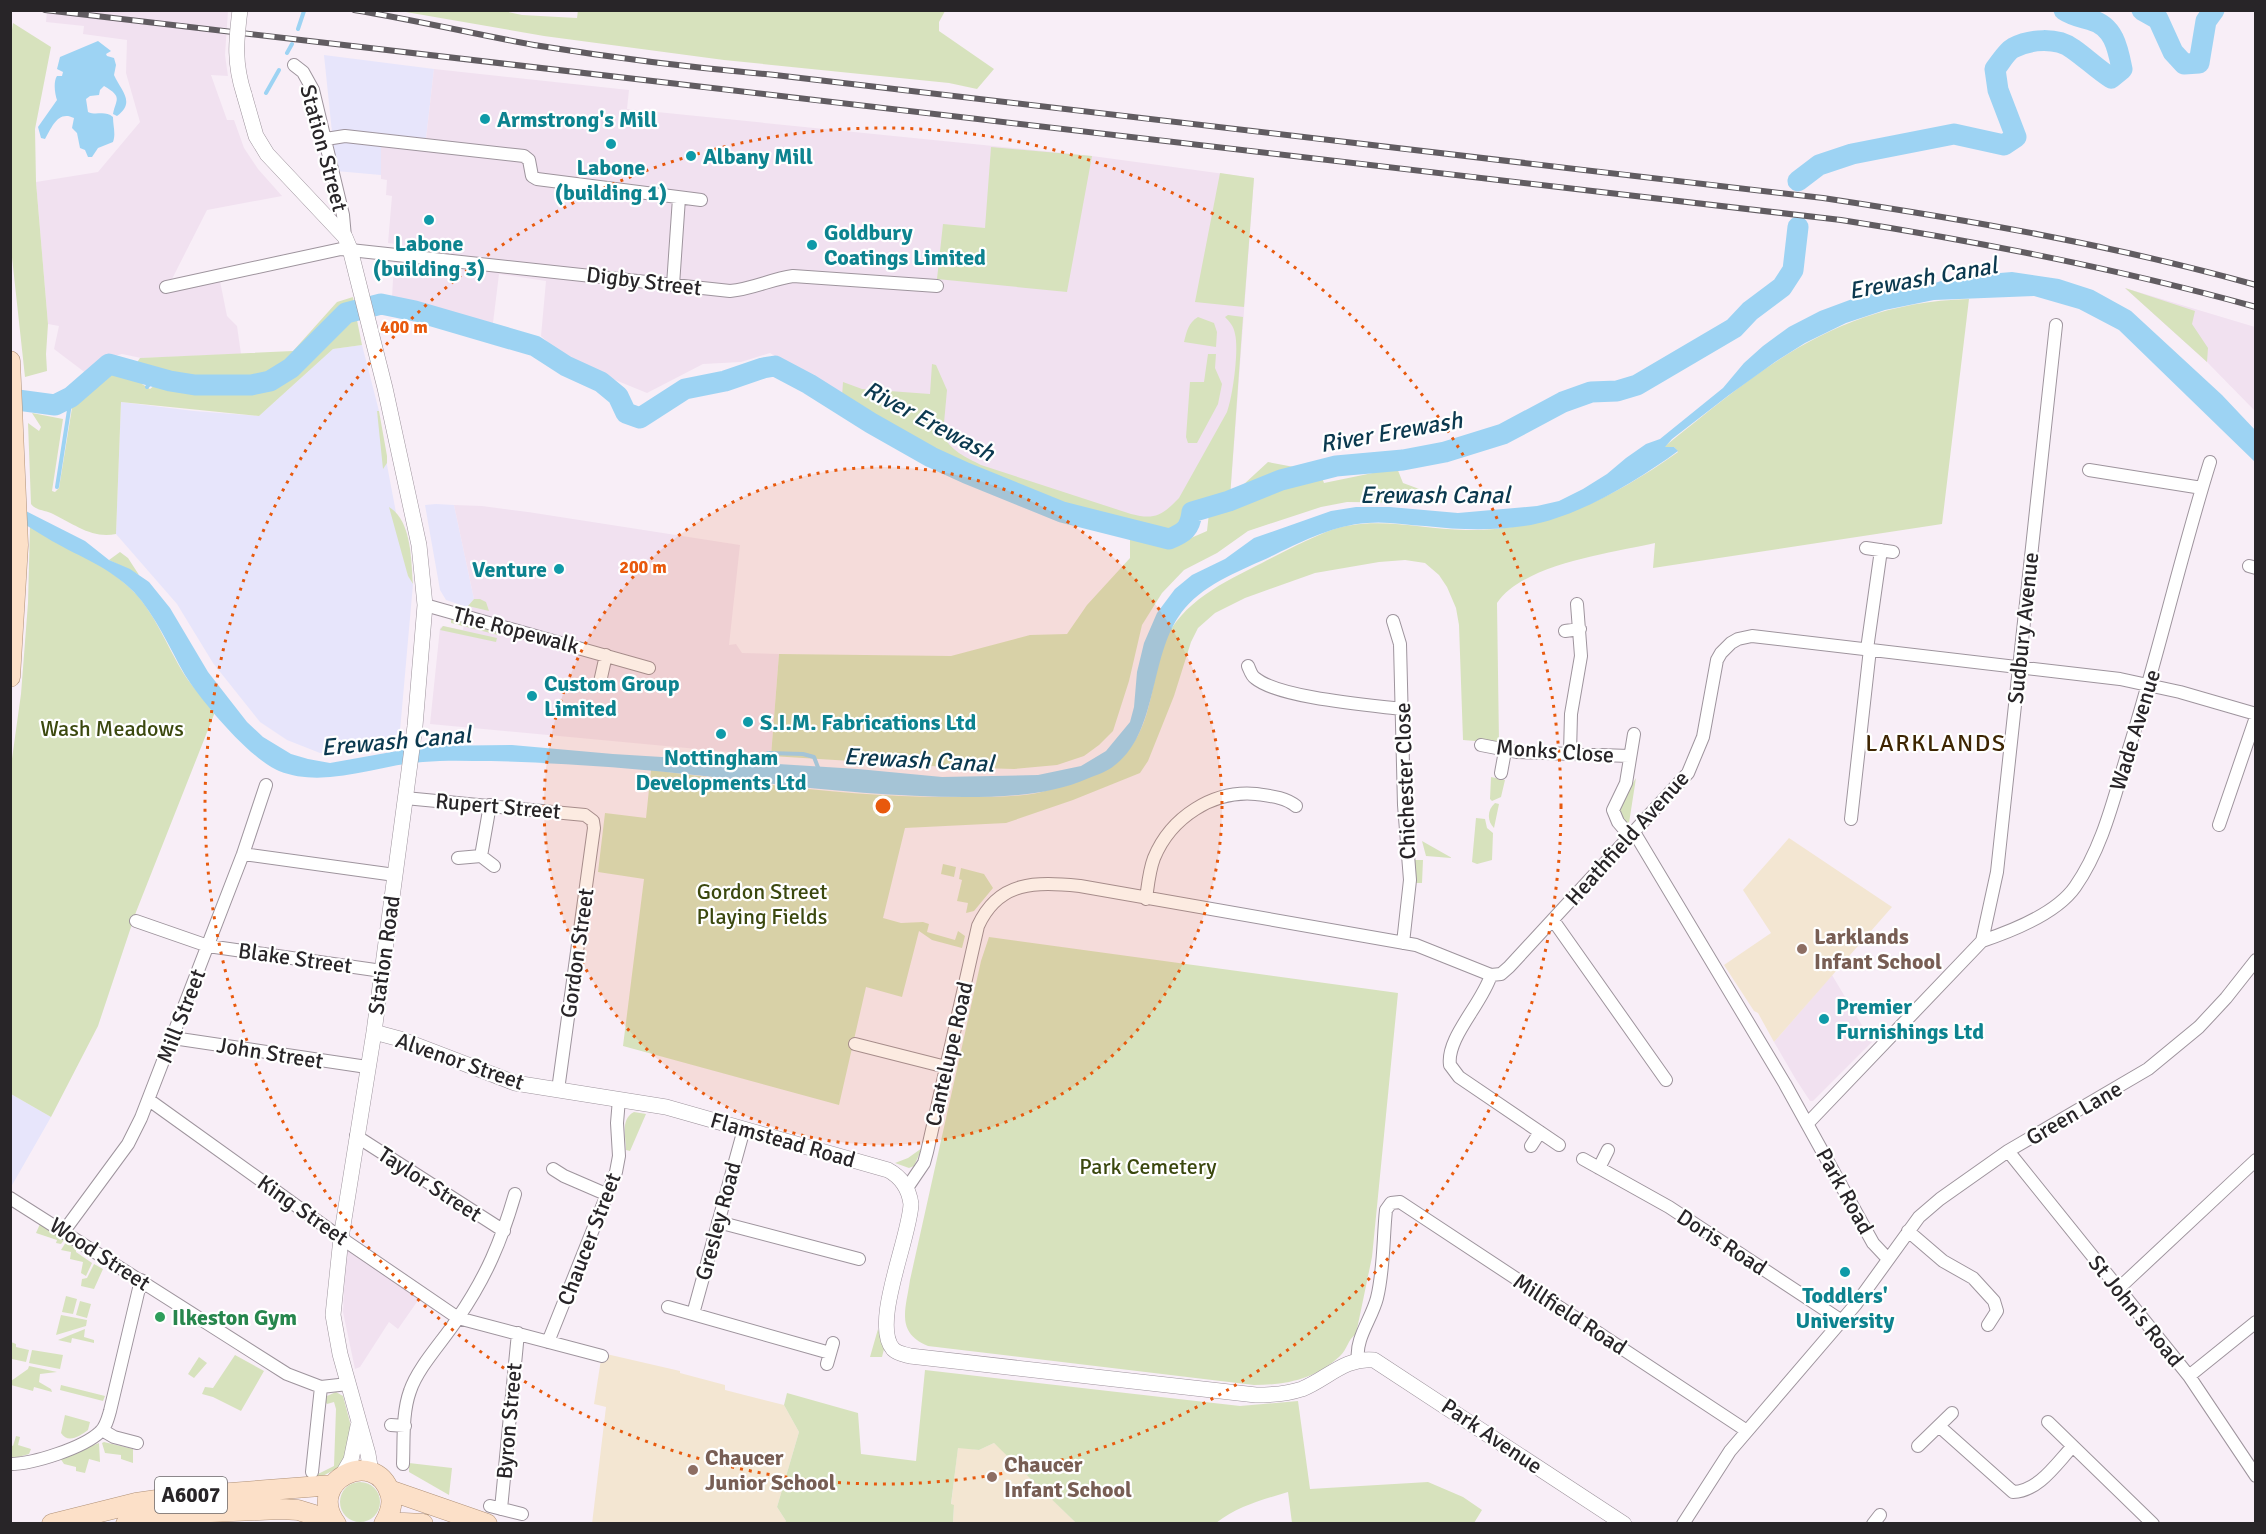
<svg xmlns="http://www.w3.org/2000/svg" width="2266" height="1534" viewBox="0 0 2266 1534" font-family="Signika,sans-serif">
<rect width="100%" height="100%" fill="#f8eef7"/>
<path fill="#e7e5fb" d="M324 55 434 69 426 139 381 135V175L336 171Z
M362 345 379 411 377 412 408 576 413 584 399 742 356 751 320 753 287 740 260 722 213 663 177 604 116 534 121 402 194 411 259 416 333 349Z
M436 504 454 505 474 599 467 607 446 600 440 590 425 505Z
M11 1094 51 1117 11 1187Z"/>
<path fill="#f1e1f0" d="M47 11H228L225 55 228 76 211 75 227 120H234L244 148 258 169 282 196 207 210 171 281 219 276 227 316 237 326 241 354 141 358 122 354 106 358 87 374 54 349 59 326 48 324 36 182 98 172 140 122 126 73 127 40 83 34 84 26 46 22Z
M434 69 629 90 627 109 1092 156 1254 178 1230 498 1188 510 1170 532 1074 508 1034 496 946 458 770 353 741 362 703 364 647 393 603 375 558 351 541 336 546 281 499 274 493 323 392 298 395 244 388 243 392 196 386 195 387 180 381 179V135L426 139Z
M2125 288 2255 327V411L2207 362Z
M454 505 482 506 528 512 740 545 729 645 736 644 742 653 779 654 771 756 430 724 440 628 443 626 463 630 467 607 474 599Z
M1832 975 1872 1042 1813 1101H1810L1795 1078 1774 1042Z
M346 1249 419 1299 398 1329 389 1322 360 1367 355 1369 343 1312Z"/>
<path fill="#f3e6d2" d="M1789 838 1892 907 1774 1042 1758 1013 1754 1011 1724 965 1771 933 1743 890Z
M602 1353 680 1371V1373L725 1385V1390L784 1405 799 1432 777 1507 786 1521 784 1523 592 1524 606 1407 594 1404Z
M994 1443 999 1447 1076 1523H953L954 1506 951 1505 958 1447 979 1450Z"/>
<path fill="#d7e2bd" fill-rule="evenodd" d="M578 10 945 11 939 22V31L994 69 977 89 949 83 724 60 544 36 400 11H504L522 15 577 18Z
M13 23 51 47 35 129 36 182 48 324 46 354 47 371 25 377 10 239V44Z
M991 147 1092 156 1067 292 937 279 943 224 985 228Z
M1220 173 1254 178 1244 307 1195 302Z
M2125 288 2195 311 2192 324 2208 348 2207 362Z
M353 297 354 304C350 306 345 307 341 309 329 317 315 339 304 350 257 399 193 381 134 367L140 358 293 351 337 302Z
M1969 299 1942 524 1653 568 1655 543C1611 553 1523 564 1497 603L1499 743 1463 740 1459 625 1456 608 1447 587 1439 575 1425 563 1405 560 1379 562 1315 573 1245 598 1215 613 1198 628 1191 642 1174 696 1148 761 1140 773 1073 800 1006 823 905 828 883 918 901 923 923 922 929 924 927 932 955 940 958 931 965 936 962 948 932 940 919 931 902 997 866 987 839 1105 623 1046 644 879 598 872 605 813 646 818 651 770C752 782 855 798 957 797 982 797 1022 798 1045 791 1062 787 1078 776 1094 769 1103 765 1118 761 1125 754 1153 724 1151 679 1164 643 1181 602 1224 582 1262 563 1283 552 1304 541 1326 532 1371 514 1419 529 1466 530 1548 531 1613 498 1678 452L1674 447H1664C1762 368 1836 303 1969 299Z
M356 315 362 345 333 349 259 416 121 402 116 534C92 539 74 524 53 514 46 510 36 511 31 504L28 423 39 431 41 427 32 413 63 419 52 491 55 492 59 488 72 408 76 402 111 370 147 378 142 384 150 389 156 384C191 391 236 398 271 384 288 377 300 362 313 349 325 337 338 319 356 315Z
M1228 315 1243 317 1230 497 1268 462 1294 467 1316 462 1324 483 1397 468 1403 483 1422 490 1424 503 1347 502 1321 507 1248 531 1217 553 1184 570 1162 593 1142 625 1129 681 1113 731 1099 745 1084 756 1057 765 1014 769 947 767 771 756 779 654 951 656 1030 635 1067 634 1087 605 1130 558V524L1034 496 983 475 946 458 842 397 843 382 862 389 930 394 932 364 936 365 947 390 943 434C950 451 966 457 981 465L1131 514C1154 520 1162 516 1179 498L1227 412C1233 396 1239 349 1235 334 1234 327 1230 322 1225 317ZM1210 504 1207 531 1191 538 1176 525 1188 510Z
M1198 317 1214 323 1217 332 1216 347 1184 342C1187 331 1188 323 1198 317Z
M1208 354H1216L1215 368 1222 384 1218 404 1197 443H1188L1186 437 1190 382H1204Z
M377 411H379L387 456V463L383 469Z
M389 507C412 521 411 560 413 584L408 576Z
M30 526C65 549 106 562 135 593 158 618 169 652 188 680 196 691 206 701 215 712L136 912 98 1026 51 1117 11 1094 10 773 21 694 28 603Z
M120 552 128 558 139 575 109 560Z
M474 599H480L486 602 489 611 468 606Z
M451 619 500 632V633L498 635 451 623Z
M443 626 497 638 496 642 440 630Z
M1491 777 1505 780 1501 797 1492 801 1490 799Z
M1636 778 1629 823 1623 820 1618 807Z
M1495 803 1499 804 1494 828C1487 821 1487 810 1495 803Z
M1476 818 1485 819 1487 828 1493 833 1492 860 1477 864 1472 862Z
M1422 841 1452 858 1426 856Z
M1414 860H1423L1422 883H1416Z
M943 864 956 867 954 877 941 874Z
M961 868 984 874 993 888 974 911 966 913 968 903 957 901 962 880 959 879Z
M989 937 1398 993 1372 1257 1356 1334C1348 1339 1347 1350 1340 1356 1315 1379 1287 1385 1254 1385L928 1346C895 1332 906 1309 910 1280L981 961Z
M634 1112 646 1114 630 1151 626 1150C626 1137 620 1119 634 1112Z
M922 1148 914 1166 909 1168 895 1163 908 1158Z
M40 1224 64 1240 61 1244 56 1243 57 1240 36 1233Z
M66 1242 76 1249V1252L92 1263 86 1276 81 1273 83 1262 70 1259 71 1252 61 1250Z
M94 1264 103 1269 94 1289 81 1286 82 1279 87 1278Z
M66 1296 77 1299 73 1314 62 1312Z
M80 1301 91 1304 87 1318 76 1315Z
M61 1315 87 1320 86 1326 56 1335Z
M85 1329 84 1337 94 1340V1343L72 1338 71 1343 58 1340Z
M878 1329 884 1349 882 1357H870Z
M11 1342 16 1344V1347L29 1350 26 1362 12 1359Z
M32 1350 63 1355 60 1369 29 1363Z
M235 1355 264 1371 241 1411 213 1397 202 1394 205 1387 213 1388Z
M199 1357 207 1363 194 1378 188 1374Z
M29 1366 57 1372 40 1374 39 1382 51 1389 52 1392 34 1387 33 1391 11 1385V1381L28 1369Z
M925 1370 1240 1406 1298 1401 1310 1489 1428 1482 1463 1497 1482 1510 1474 1523H1292L1288 1492C1262 1500 1238 1506 1216 1523H1076L994 1443 979 1450 958 1448 951 1504 954 1505 953 1523H784L786 1521 777 1507 799 1432 784 1405 787 1393 858 1413 861 1454 916 1461Z
M61 1385 105 1396 103 1401 60 1390Z
M336 1392 343 1396 352 1430 343 1462 336 1469 319 1478H302L320 1473 334 1466 336 1409 334 1402 327 1404 325 1401 327 1396Z
M65 1415 90 1422 88 1430C80 1436 68 1444 61 1433Z
M16 1436 20 1437 18 1445 31 1449 29 1454 11 1459V1445L13 1446Z
M104 1442 133 1449V1463L121 1459V1455L105 1453 102 1443Z
M99 1443 100 1462 89 1459 85 1473 76 1471V1467L64 1464 60 1458Z
M409 1463 452 1468 449 1495 409 1472Z
M340 1502a20 20 0 1 1 40 0a20 20 0 1 1-40 0Z"/>
<path fill="#9dd3f3" d="M98 41 111 51 106 54 107 56 114 58 116 65 114 75C121 91 136 102 117 116L113 114C116 99 123 97 104 86L100 90 99 95 90 96 86 99 88 112C96 116 105 110 113 117 113 126 116 134 113 142L98 148 92 157H88L85 150 80 148 77 133 72 128 74 118C58 110 52 127 45 139L41 138 38 127 57 100C55 94 53 82 57 76H62L63 72 57 69 60 57Z
M2012 272 2059 279 2093 290 2131 311 2222 395 2256 431 2255 462 2119 330 2079 309 2034 296 1934 300 1885 310 1846 323 1805 343 1775 362 1729 395 1672 439 1665 447H1674L1678 451C1637 481 1581 515 1531 525 1496 531 1460 530 1425 526 1406 525 1386 521 1367 523 1335 525 1305 540 1276 554 1245 569 1208 581 1185 608 1148 651 1160 731 1115 765 1108 771 1097 775 1089 778 1051 795 1006 797 965 797 877 797 790 786 704 776 633 768 562 763 491 761 468 761 445 760 423 762 376 765 325 789 279 771 250 759 202 702 185 675 169 647 156 616 134 592 109 567 82 558 52 541 38 533 25 524 11 516L10 503 85 541 109 560 130 569 149 582 170 608 208 672 247 722 263 737 291 754 308 759 330 763 425 746 512 745 613 754 858 769 942 777 1038 775 1081 766 1106 751 1130 722 1134 707 1137 672 1144 643 1157 613 1175 589 1192 575 1225 559 1254 538 1331 511 1356 507H1390L1458 513 1537 506 1559 501 1583 489 1607 474 1626 458 1646 444 1660 439 1723 388 1744 363 1763 346 1789 327 1820 311 1855 298 1901 287 1933 284 1951 277Z"/>
<g fill="none" stroke-linecap="round" stroke-linejoin="round">
<path stroke="#9dd3f3" stroke-width="4" d="M298 29 304 11
M287 53 292 44
M266 93 279 70
M147 387 156 376
M57 487 71 397
M768 753 803 754 814 757 819 770"/>
<path stroke="#9dd3f3" stroke-width="21" d="M2142 10 2158 19 2173 52 2184 64 2199 63 2206 21 2214 10
M1798 181 1819 165 1852 154 1954 134 2004 145 2016 137 1998 90 1995 69C2000 63 2006 52 2013 48 2030 39 2057 37 2073 49 2086 58 2097 69 2111 78L2122 69C2118 49 2114 26 2091 20 2081 17 2073 16 2064 10
M10 399 55 405 71 397 109 364 170 381 195 385H251L270 381 291 368 346 313 381 304 415 311 535 346 566 366 601 382 618 396 626 413 640 418 685 389 725 381 763 368 775 366 809 384 871 423 931 457 966 473 1062 512 1169 539C1184 533 1190 529 1192 512L1229 501 1281 480 1336 466 1403 460 1445 452 1503 434 1563 402 1591 392 1617 391 1637 385 1734 328 1750 311 1782 287 1793 270 1798 227"/>
<g stroke="#9e949d" stroke-width="14">
<path id="minor" d="M294 65 303 72 313 90 343 215 345 237
M326 139 345 136 524 156 529 160 532 176 537 179 701 200
M673 285 679 198
M166 287 341 249 730 291C753 289 771 279 793 276L937 286
M2089 470 2202 488
M1866 548 1893 552
M2249 566 2256 568
M425 605 649 668
M1393 621 1400 644 1404 805 1410 880 1403 943
M1565 631 1580 629
M1867 649 1881 550
M1248 666C1250 670 1251 675 1255 678 1279 698 1369 705 1402 709
M600 682 606 655
M1481 745 1517 752 1629 756
M1570 753 1571 714 1581 656 1577 604
M1501 773 1505 751
M405 798 585 815 593 821 594 828 558 1090
M1851 819 1870 649
M2219 825 2256 717
M1634 832 1785 1084 1873 1243 1888 1259
M1630 836 1618 822 1613 810 1626 783 1634 734
M243 854 395 875
M481 856 490 805
M458 858 481 856 494 866
M1146 899C1148 885 1149 871 1154 858 1171 817 1213 790 1256 794 1270 796 1285 797 1296 806
M1553 920 1666 1080
M136 921 208 946 382 971
M1982 941 1997 872 2056 325
M1491 975C1482 1004 1446 1038 1450 1065L1459 1077 1559 1145
M173 1038 367 1067
M855 1044 946 1067
M149 1100 341 1238 458 1318 602 1356
M1808 1123 1982 941C2012 931 2056 914 2075 887 2103 847 2114 797 2128 752 2158 656 2180 558 2210 462
M356 1136 504 1231
M1531 1146 1540 1132
M2008 1151 2189 1376 2256 1476
M1583 1159 1669 1207 1842 1321
M1599 1168 1608 1150
M553 1169 564 1176 608 1195
M907 1188 924 1163 927 1152 978 926C999 880 1036 882 1080 886L1416 945 1491 975 1501 974 1509 967 1688 773 1703 737 1717 660 1721 653 1731 643 1738 639 1752 636 2120 679 2180 692 2256 714
M10 1198 287 1374 321 1387 348 1384
M718 1222 859 1259
M64 1231 128 1144 141 1118 243 854 266 785
M1908 1231 1943 1261 1973 1278 1994 1301 1997 1311 1988 1325
M2118 1289 2256 1160
M668 1307 830 1353
M693 1314 744 1129
M548 1342 616 1172 619 1156 617 1123 619 1099
M1358 1359C1355 1339 1372 1318 1377 1298 1384 1270 1383 1238 1386 1210L1391 1203 1400 1202 1747 1431
M827 1364 833 1343
M2189 1376 2256 1322
M2048 1422 2153 1524
M391 1425 405 1426
M1940 1427 2013 1492C2039 1491 2056 1464 2073 1446
M102 1430 114 1437 137 1443
M1918 1446 1952 1413
M10 1464C33 1464 83 1448 100 1432 106 1427 108 1418 110 1411L141 1280
M403 1464C404 1441 402 1413 410 1391 418 1367 443 1341 458 1318 486 1277 501 1242 515 1194
M312 1472 321 1387
M490 1506 522 1514
M501 1509 518 1333
M1683 1524 1730 1451 1856 1304 1919 1217 1940 1199 2008 1151 2148 1069 2199 1027 2226 998 2256 960
M1873 1524 1880 1515"/>
</g>
<g stroke="#9e949d" stroke-width="16">
<path id="tertiary" d="M244 94 256 136 267 154 345 237 350 249 385 388 419 545 425 605 415 726 374 1032 341 1238 333 1315 340 1354 368 1454 371 1472
M374 1032 400 1039 515 1083 666 1107 888 1170C901 1177 909 1189 911 1204 910 1237 871 1324 893 1349 898 1354 904 1354 910 1356L1256 1395C1271 1395 1287 1394 1302 1389 1327 1379 1345 1357 1374 1360L1624 1524
M341 1477 351 1460 358 1426"/>
</g>
<g stroke="#b09279" stroke-width="21">
<path id="primary" d="M10 361 18 545 10 677
M389 1490 487 1524
M385 1522 423 1524
M52 1524 136 1503 178 1497 333 1485
M126 1524 188 1513 281 1509 298 1510 334 1521
M336 1524C304 1481 375 1446 390 1493 394 1504 390 1514 384 1524"/>
</g>
<use href="#minor" stroke="#fff" stroke-width="12"/>
<use href="#tertiary" stroke="#fff" stroke-width="15"/>
<use href="#primary" stroke="#fce0c8" stroke-width="20"/>
<g stroke="#615c61" stroke-width="6">
<path id="rail" d="M45 10 1841 220C1981 242 2119 269 2256 307
M354 10C415 20 474 34 534 45 614 58 694 68 775 75L1823 198C1968 220 2113 245 2256 285"/>
</g>
<use href="#rail" stroke="#fff" stroke-width="4" stroke-dasharray="11" stroke-linecap="butt"/>
<g stroke="#9e949d" stroke-width="16" stroke-linecap="butt">
<path id="tertiary-bridge" d="M240 10C236 42 234 63 244 94"/>
</g>
<use href="#tertiary-bridge" stroke="#fff" stroke-width="15"/>
</g>
<circle cx="883" cy="806" r="339" fill="#e8590c" fill-opacity=".12"/>
<g fill="none" stroke="#e8590c" stroke-width="3" stroke-dasharray="3 6">
<circle cx="883" cy="806" r="339"/>
<circle cx="883" cy="806" r="678"/>
</g>
<g fill="#0f9aa8" stroke="#fff" stroke-width="2">
<circle cx="485" cy="119" r="6"/>
<circle cx="611" cy="144" r="6"/>
<circle cx="691" cy="156" r="6"/>
<circle cx="429" cy="220" r="6"/>
<circle cx="812" cy="245" r="6"/>
<circle cx="559" cy="569" r="6"/>
<circle cx="532" cy="696" r="6"/>
<circle cx="748" cy="722" r="6"/>
<circle cx="721" cy="734" r="6"/>
<circle cx="1824" cy="1019" r="6"/>
<circle cx="1845" cy="1272" r="6"/>
</g>
<g fill="#8d6e63" stroke="#fff" stroke-width="2">
<circle cx="1802" cy="949" r="6"/>
<circle cx="693" cy="1470" r="6"/>
<circle cx="992" cy="1477" r="6"/>
</g>
<circle fill="#2e9e5b" stroke="#fff" stroke-width="2" cx="160" cy="1317" r="6"/>
<g text-anchor="middle" dominant-baseline="central" stroke-width="4.5" stroke-linejoin="round" paint-order="stroke">
<rect fill="#fff" stroke="#686668" stroke-width="1.5" x="155" y="1477" width="72" height="36" rx="4.5"/>
<g font-size="21" font-weight="bold" fill="#282528">
<text x="191" y="1495">A6007</text>
</g>
<g font-size="22" font-weight="bold" fill="#0d838f" stroke="#fff" text-anchor="start">
<text x="497" y="119">Armstrong's Mill</text>
<text x="703" y="156">Albany Mill</text>
<text x="611" y="167" text-anchor="middle">Labone<tspan x="611" dy="25">(building 1)</tspan></text>
<text x="824" y="232">Goldbury<tspan x="824" dy="25">Coatings Limited</tspan></text>
<text x="429" y="243" text-anchor="middle">Labone<tspan x="429" dy="25">(building 3)</tspan></text>
<text x="547" y="569" text-anchor="end">Venture</text>
<text x="544" y="683">Custom Group<tspan x="544" dy="25">Limited</tspan></text>
<text x="760" y="722">S.I.M. Fabrications Ltd</text>
<text x="721" y="757" text-anchor="middle">Nottingham<tspan x="721" dy="25">Developments Ltd</tspan></text>
<text x="1836" y="1006">Premier<tspan x="1836" dy="25">Furnishings Ltd</tspan></text>
<text x="1845" y="1295" text-anchor="middle">Toddlers'<tspan x="1845" dy="25">University</tspan></text>
</g>
<g font-size="22" fill="#282528" stroke="#fff">
<text transform="translate(324 148) rotate(75)">Station Street</text>
<text transform="translate(644 281) rotate(7)">Digby Street</text>
<text transform="translate(2023 628) rotate(-84)">Sudbury Avenue</text>
<text transform="translate(516 630) rotate(15)">The Ropewalk</text>
<text transform="translate(2135 730) rotate(-73)">Wade Avenue</text>
<text transform="translate(1555 751) rotate(4)">Monks Close</text>
<text transform="translate(1405 781) rotate(-92)">Chichester Close</text>
<text transform="translate(498 806) rotate(5)">Rupert Street</text>
<text transform="translate(1627 838) rotate(-48)">Heathfield Avenue</text>
<text transform="translate(577 953) rotate(-82)">Gordon Street</text>
<text transform="translate(384 955) rotate(-82)">Station Road</text>
<text transform="translate(295 958) rotate(8)">Blake Street</text>
<text transform="translate(181 1016) rotate(-69)">Mill Street</text>
<text transform="translate(270 1053) rotate(9)">John Street</text>
<text transform="translate(949 1054) rotate(-77)">Cantelupe Road</text>
<text transform="translate(460 1061) rotate(19)">Alvenor Street</text>
<text transform="translate(2074 1113) rotate(-30)">Green Lane</text>
<text transform="translate(783 1140) rotate(16)">Flamstead Road</text>
<text transform="translate(430 1184) rotate(33)">Taylor Street</text>
<text transform="translate(1845 1191) rotate(61)">Park Road</text>
<text transform="translate(303 1210) rotate(35)">King Street</text>
<text transform="translate(718 1221) rotate(-75)">Gresley Road</text>
<text transform="translate(589 1239) rotate(-69)">Chaucer Street</text>
<text transform="translate(1722 1242) rotate(33)">Doris Road</text>
<text transform="translate(100 1254) rotate(33)">Wood Street</text>
<text transform="translate(2136 1311) rotate(51)">St John's Road</text>
<text transform="translate(1570 1314) rotate(33)">Millfield Road</text>
<text transform="translate(509 1421) rotate(-85)">Byron Street</text>
<text transform="translate(1492 1436) rotate(34)">Park Avenue</text>
</g>
<g font-size="22" fill="#3b480e" stroke="#fff">
<text x="112" y="728">Wash Meadows</text>
<text x="762" y="891">Gordon Street<tspan x="762" dy="25">Playing Fields</tspan></text>
<text x="1148" y="1166">Park Cemetery</text>
</g>
<g font-size="22" font-weight="bold" fill="#785e54" stroke="#fff" text-anchor="start">
<text x="1814" y="936">Larklands<tspan x="1814" dy="25">Infant School</tspan></text>
<text x="705" y="1457">Chaucer<tspan x="705" dy="25">Junior School</tspan></text>
<text x="1004" y="1464">Chaucer<tspan x="1004" dy="25">Infant School</tspan></text>
</g>
<g font-size="22" font-weight="bold" fill="#27864d" stroke="#fff" text-anchor="start">
<text x="172" y="1317">Ilkeston Gym</text>
</g>
<g font-size="24" font-style="italic" fill="#0b394f" stroke="#fff">
<text transform="translate(1923 278) rotate(-10)">Erewash Canal</text>
<text transform="translate(929 421) rotate(28)">River Erewash</text>
<text transform="translate(1391 432) rotate(-10)">River Erewash</text>
<text x="1435" y="495">Erewash Canal</text>
<text transform="translate(396 741) rotate(-5)">Erewash Canal</text>
<text transform="translate(919 760) rotate(3)">Erewash Canal</text>
</g>
<g font-size="24" letter-spacing="1.5" fill="#3e2502" stroke="#fff">
<text x="1936" y="743">LARKLANDS</text>
</g>
</g>
<circle cx="883" cy="806" r="9" fill="#e8590c" stroke="#fff" stroke-width="3"/>
<g font-size="18" text-anchor="middle" font-weight="bold" fill="#e8590c" stroke="#fff" stroke-width="4.5" stroke-linejoin="round" paint-order="stroke">
<text x="404" y="333">400 m</text>
<text x="643" y="573">200 m</text>
</g>
<rect width="2266" height="1534" fill="none" stroke="#282528" stroke-width="24"/>
</svg>
